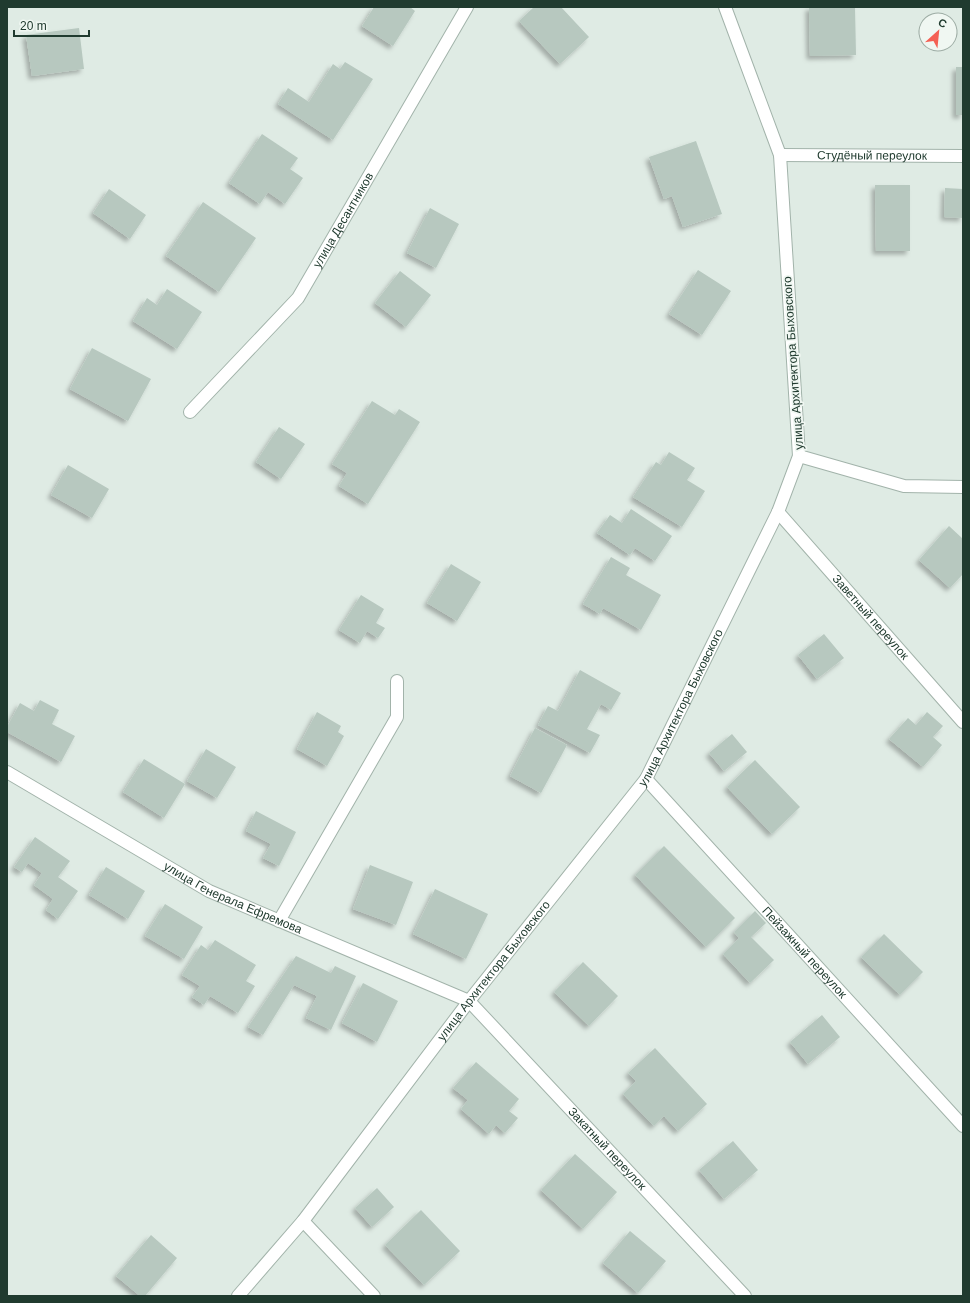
<svg xmlns="http://www.w3.org/2000/svg" width="970" height="1303" viewBox="0 0 970 1303" font-family="Helvetica,sans-serif">
<defs>
<filter id="shadow"><feDropShadow dx="-3.5" dy="3.5" stdDeviation="2" flood-color="#0004"/></filter>
</defs>
<rect width="100%" height="100%" fill="#dfebe4"/>
<path fill="#b7c8bf" filter="url(#shadow)" d="M374 7H410L415 11 393 46 362 26Z
M534 7H561L589 37 560 64 519 21Z
M809 7H855L856 55 810 56Z
M79 28 84 69 32 76 26 35Z
M345 62 373 79 333 140 278 104 288 88 309 102 333 64 340 69Z
M956 67H963V115H956Z
M262 134 298 158 290 169 303 178 285 204 268 192 260 204 229 183Z
M696 141 722 214 683 227 672 196 664 199 649 157Z
M875 185H910V251H876Z
M945 188 963 189V218L944 217Z
M109 189 146 215 130 239 93 213Z
M203 202 256 238 219 292 166 256Z
M430 208 459 224 436 268 407 253Z
M698 270 731 291 702 335 669 314Z
M400 271 431 295 406 327 375 303Z
M167 289 202 312 177 349 133 321 147 298 157 305Z
M92 348 151 379 128 421 70 389Z
M372 401 395 415 399 409 420 422 368 504 339 486 347 473 332 464Z
M279 427 305 444 281 479 256 462Z
M669 452 695 468 687 480 705 491 682 527 633 497 656 462 661 465Z
M68 465 109 489 92 518 51 495Z
M631 509 672 536 655 561 635 548 630 555 597 533 610 515 622 523Z
M949 526 963 539V574L950 588 919 560Z
M611 557 630 568 626 575 661 595 641 630 603 608 600 614 583 604Z
M451 564 481 582 457 621 427 603Z
M361 595 384 609 376 623 385 628 378 638 367 631 360 643 339 630Z
M824 634 844 658 817 679 798 655Z
M580 670 621 693 611 710 601 704 587 729 600 735 590 753 538 725 548 706 558 711Z
M40 700 59 710 52 724 75 736 61 762 7 732V727L20 703 34 711Z
M317 712 341 726 338 732 344 736 327 766 297 749Z
M927 712 943 726 933 737 942 745 923 767 889 739 908 718 916 725Z
M535 728 567 745 541 793 510 776Z
M732 734 747 752 724 771 709 753Z
M206 749 236 767 217 798 187 781Z
M144 759 185 784 164 818 123 792Z
M755 760 800 807 772 834 727 787Z
M256 811 296 832 279 866 263 858 271 844 246 831Z
M35 837 70 861 58 877 78 891 58 919 46 910 53 899 34 885 42 873 28 863 22 872 14 867Z
M664 846 735 918 706 947 635 875Z
M370 865 413 882 396 925 353 909Z
M106 867 145 891 128 919 89 895Z
M435 889 488 914 466 959 413 934Z
M165 904 203 927 184 959 145 936Z
M755 911 766 923 751 937 774 960 750 983 723 954 739 938 734 932Z
M884 934 923 972 900 995 861 957Z
M215 940 256 965 246 981 255 986 238 1013 210 996 204 1005 192 997 200 986 182 975 201 945 208 950Z
M296 956 331 973 335 966 356 976 331 1030 306 1018 317 996 294 985 263 1035 248 1027Z
M583 962 618 996 589 1026 554 992Z
M363 983 398 1001 377 1042 342 1023Z
M822 1015 840 1037 808 1064 790 1042Z
M655 1048 707 1104 678 1131 664 1116 654 1126 623 1094 636 1081 628 1073Z
M476 1062 519 1099 509 1111 518 1118 505 1133 496 1125 489 1134 461 1109 468 1100 453 1088Z
M733 1141 758 1170 724 1199 699 1170Z
M575 1154 617 1192 583 1229 541 1190Z
M377 1188 394 1207 372 1227 355 1208Z
M421 1210 460 1251 424 1285 385 1245Z
M630 1231 666 1261 638 1293 603 1263Z
M151 1235 177 1258 145 1296H140L116 1276Z"/>
<g fill="none" stroke-linecap="round" stroke-linejoin="round">
<g stroke="#a2b3aa" stroke-width="14">
<path id="service" d="M279 921 397 717V681"/>
</g>
<g stroke="#a2b3aa" stroke-width="14">
<g id="minor">
<path id="s1" d="M780 155 963 156"/>
<path id="s2" d="M190 412 298 298 467 7"/>
<path d="M799 456 904 486 963 487"/>
<path id="s3" d="M778 512 963 722"/>
<path id="s4" d="M7 772 209 891 469 1001 745 1296"/>
<path id="s5" d="M646 779 963 1126"/>
<path d="M303 1221 374 1296"/>
<path id="s6" d="M238 1296 303 1221 469 1001 646 779 778 512 799 456 780 155 725 7"/>
</g>
</g>
<use href="#service" stroke="#fff" stroke-width="12"/>
<use href="#minor" stroke="#fff" stroke-width="12"/>
</g>
<g text-anchor="middle" dominant-baseline="central" stroke-width="3.5" stroke-linejoin="round" paint-order="stroke">
<g font-size="12" fill="#203b2f" stroke="#f0f7f2">
<text stroke="none"><textPath href="#s1" startOffset="92">Студёный переулок</textPath></text>
<text stroke="none"><textPath href="#s2" startOffset="247">улица Десантников</textPath></text>
<text transform="translate(793 363) rotate(-94)">улица Архитектора Быховского</text>
<text stroke="none"><textPath href="#s3" startOffset="140">Заветный переулок</textPath></text>
<text stroke="none"><textPath href="#s6" startOffset="738">улица Архитектора Быховского</textPath></text>
<text stroke="none"><textPath href="#s4" startOffset="259">улица Генерала Ефремова</textPath></text>
<text stroke="none"><textPath href="#s5" startOffset="235">Пейзажный переулок</textPath></text>
<text stroke="none"><textPath href="#s6" startOffset="414">улица Архитектора Быховского</textPath></text>
<text stroke="none"><textPath href="#s4" startOffset="719">Закатный переулок</textPath></text>
</g>
</g>
<rect width="970" height="1303" fill="none" stroke="#203b2f" stroke-width="16"/>
<g transform="translate(938 32) rotate(27)"><circle r="19" fill="#f0f7f2" stroke="#9daca4"/>
<path d="M0-3L7 15L0 10L-7 15Z" fill="#f46054"/>
<text y="-6" font-size="11" font-weight="bold" text-anchor="middle" fill="#203b2f">С</text>
</g>
<path d="M14 30v6h75v-6" fill="none" stroke="#203b2f" stroke-width="2"/>
<text x="20" y="30" font-size="12" fill="#203b2f" stroke="#f0f7f2" stroke-width="3" paint-order="stroke">20 m</text>
</svg>
